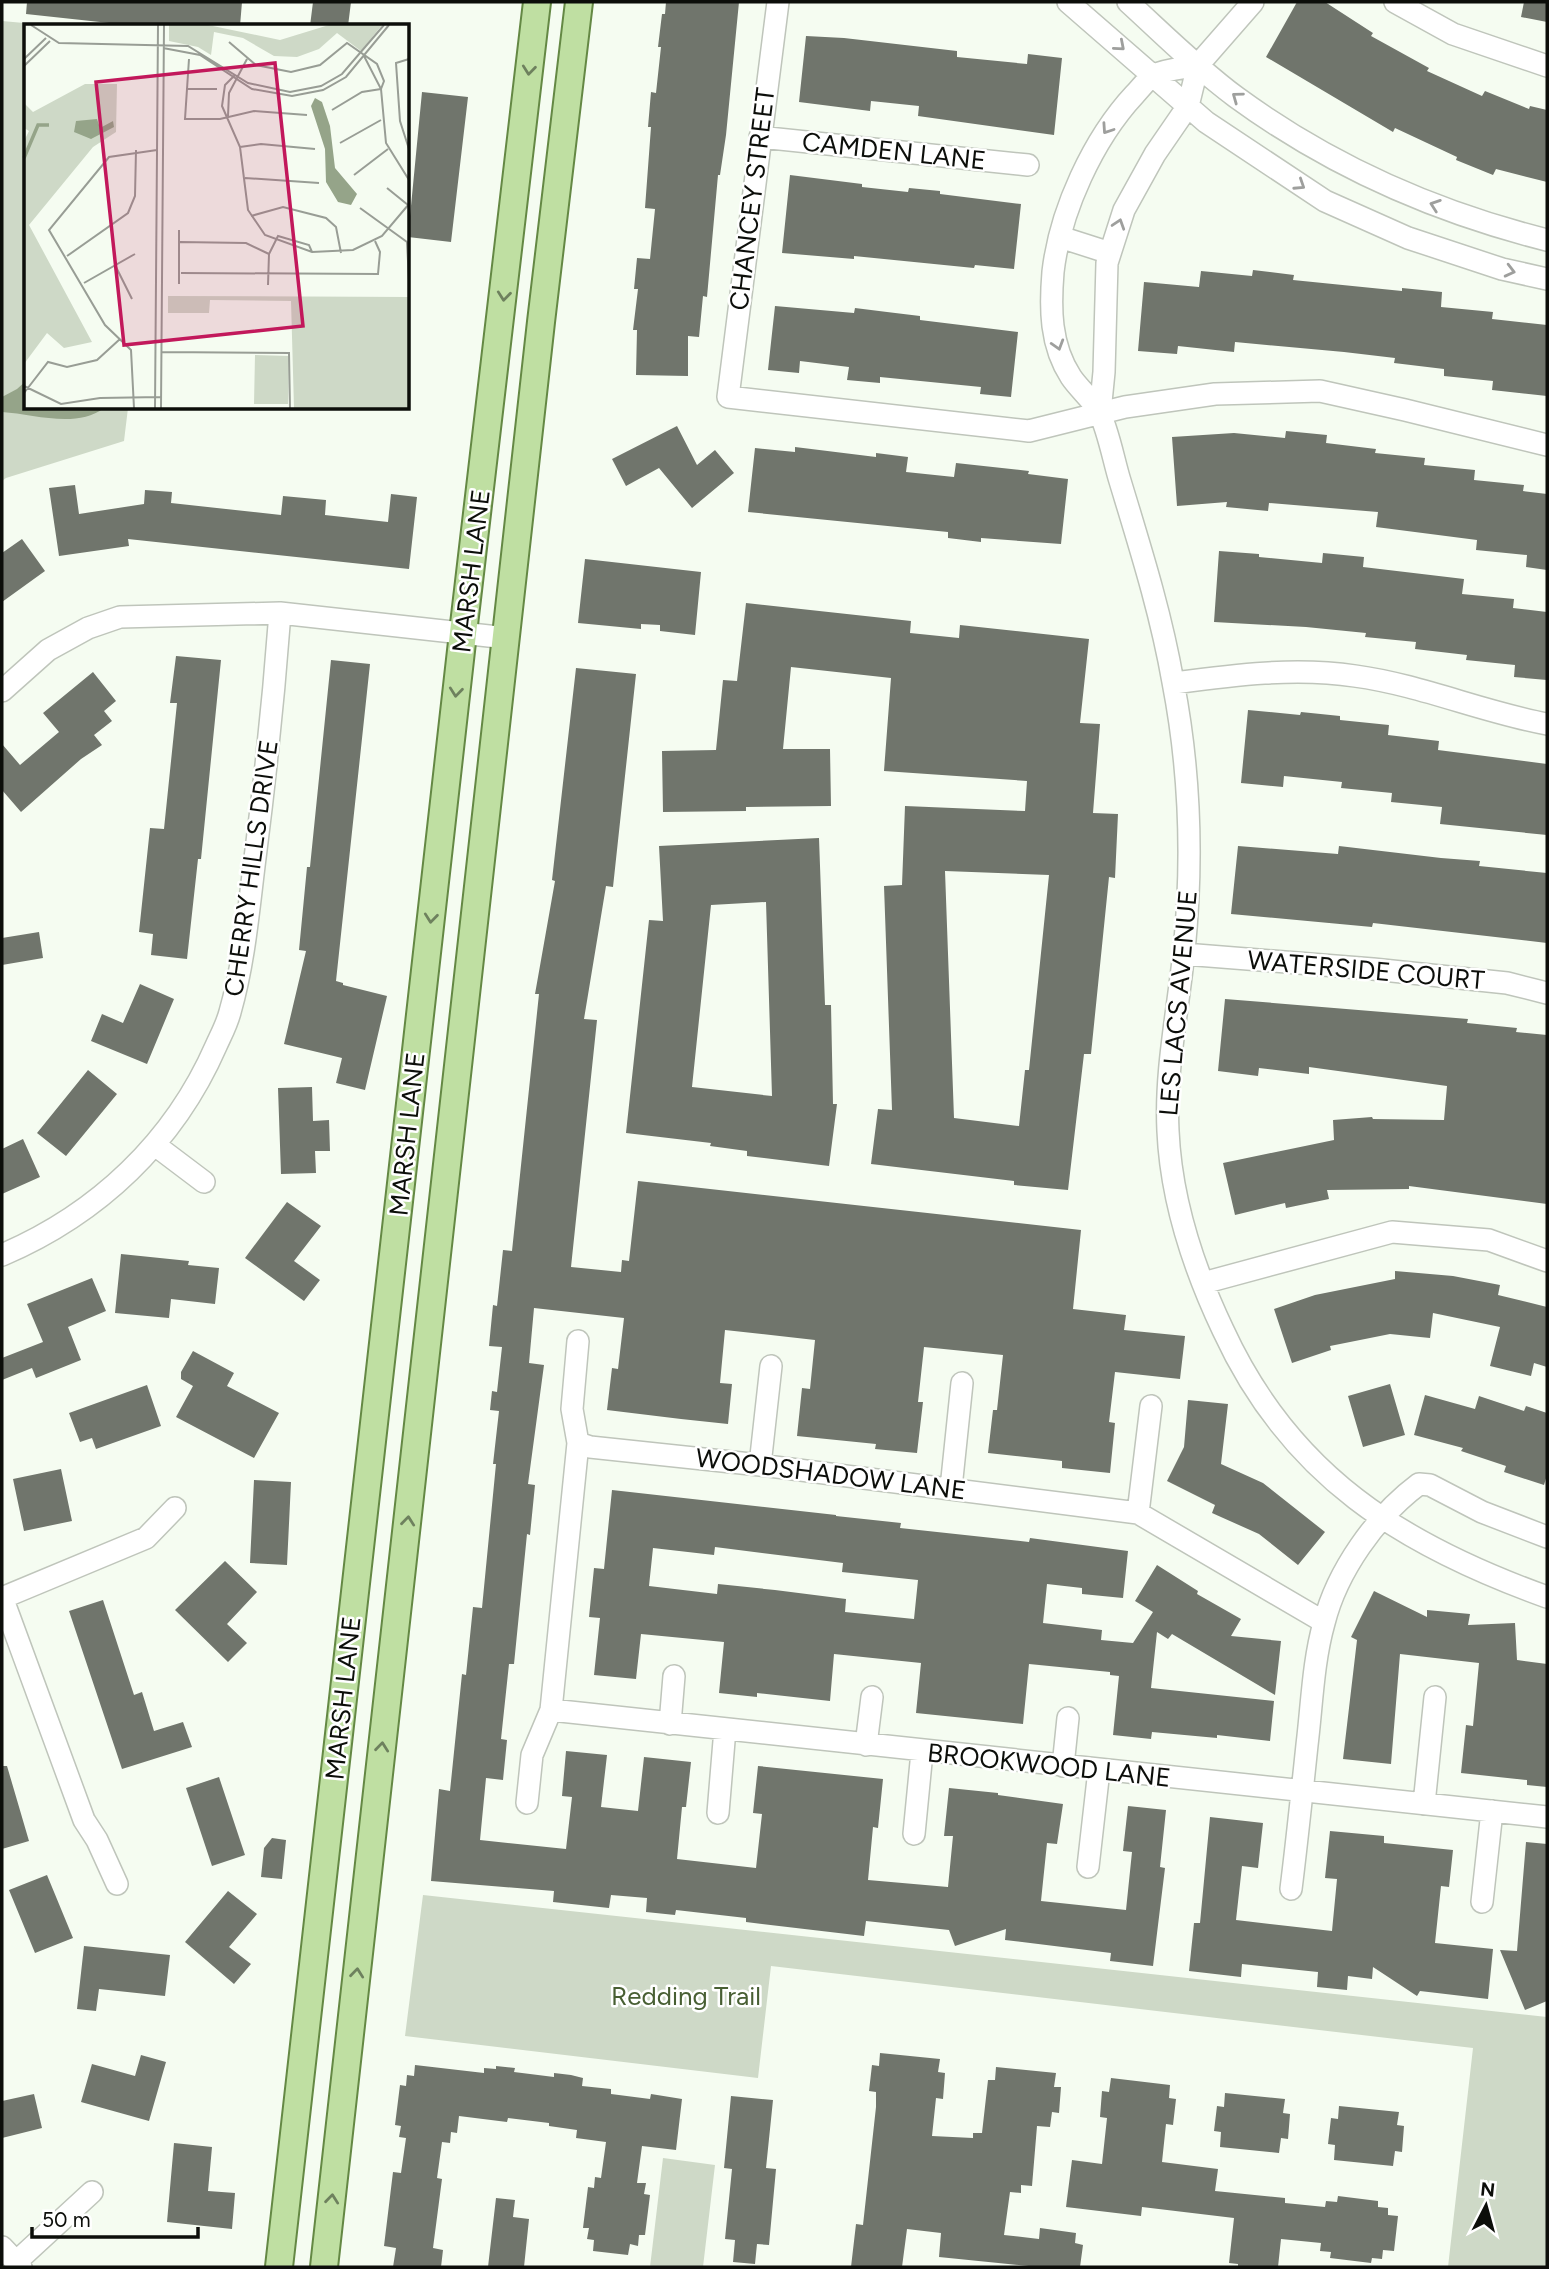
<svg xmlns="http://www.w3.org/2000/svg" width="1549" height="2269" viewBox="0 0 1549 2269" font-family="Figtree,sans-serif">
<rect width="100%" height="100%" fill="#f5fcf1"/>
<path fill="#ced9c7" d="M2 21 57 26H26V408H128L124 441 6 478 2 481Z
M423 1895 1547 2017V2267H1448L1473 2048 771 1966 758 2078 405 2036Z
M663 2158 715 2165 703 2267H650Z"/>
<path fill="#95a489" d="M26 381V408H104C76 429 34 414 2 412V397L17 389Z"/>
<path fill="#70756c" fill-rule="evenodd" d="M27 2H242L240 26H137L26 14Z
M313 2H351L348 26H310Z
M666 2H739L726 135 720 175H718L707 297 703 296 699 337 688 336V376L636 375 637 330H633L638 289H634L637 258 650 259 655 209 645 208 651 127H648L651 92 656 93 661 47H658L662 14H665Z
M1297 2H1325L1373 33 1371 36 1429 68 1427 71 1482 96 1485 91 1529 109 1530 106 1547 110V182L1496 169 1493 175 1456 160 1457 157 1395 128 1393 132 1266 57Z
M1524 2H1547V22L1521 17Z
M806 36 844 38 957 51V57L1027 64 1028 54 1062 58 1054 135 918 116 919 106 871 101 870 111 799 102Z
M422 92 468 97 451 242 408 237Z
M790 175 862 184V187L908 192 909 188 940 191V194L1021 204 1014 269 975 265 974 268 854 256V259L782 253Z
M1253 270 1294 275 1293 280 1402 291V288L1442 292 1441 307 1493 312 1492 319 1547 325V396L1492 390 1493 381 1444 376V369L1394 363 1395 358 1344 352 1235 342 1234 352 1178 346 1177 354 1138 351 1144 282 1199 287 1201 271 1252 276Z
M775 306 854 313 855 308 887 312 920 316V320L1018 332 1011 397 980 394 981 387 880 377V383L847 380 849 367 800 361 799 373 768 370Z
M677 426 697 465 715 450 734 473 692 508 659 468 626 486 612 459Z
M1286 431 1327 435 1326 443 1376 449 1375 453 1425 458 1424 465 1475 470 1474 480 1524 485 1523 491 1547 494V570L1526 567 1527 555 1476 550 1477 540 1376 527 1378 512 1269 503 1268 511 1226 507 1227 502 1177 506 1172 437 1234 433 1285 438Z
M795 447 876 457V453L908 457 906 472 954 477 956 463 1029 471 1028 474 1068 479 1061 544 981 538V542L948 538V532L748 512 755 448 795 452Z
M75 485 79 514 144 504 145 490 172 492 171 503 281 515 283 496 326 500 325 515 388 522 391 494 417 497 409 569 128 539 129 546 59 556 49 488Z
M22 539 45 571 2 602V553Z
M1219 551 1259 554V557L1322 563 1323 553 1364 557 1363 567 1464 579 1462 594 1514 599 1513 608 1547 612V680L1514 677 1515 665 1466 660 1467 655 1415 649 1416 642 1365 637 1366 633 1306 627 1214 622Z
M585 559 701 572 695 635 660 631V625L641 624V629L578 623Z
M746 603 911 621 910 633 959 638 960 625 1089 639 1080 723 1100 724 1093 813 1118 814 1115 878 1109 877 1091 1054H1084L1068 1190 1014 1185V1181L871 1164 878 1109 892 1110 884 886 902 885 905 806 1025 811 1027 781 884 771 891 678 791 667 783 749H830L831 806 746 807V811L663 812 662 751 716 750 723 680 737 681ZM945 871 1049 875 1029 1070H1025L1019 1126 954 1118Z
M176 656 221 660 201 859H198L187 959 151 955 153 934 139 932 150 828 164 829 177 703H170Z
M331 660 370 664 336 981 343 983V985L387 996 365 1090 336 1083 342 1058 284 1044 306 951 299 950 307 867H310Z
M576 668 636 674 613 887 606 886 584 1019 597 1020 571 1267 621 1272 622 1260 629 1261 638 1181 1081 1230 1073 1309 1126 1315 1124 1330 1185 1336 1180 1379 1115 1372 1109 1422 1115 1423 1110 1473 1062 1468V1461L988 1453 993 1410H997L1003 1355 924 1347 918 1402H923L917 1453 875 1449 876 1444 797 1436 802 1388 810 1389 815 1340 725 1330 720 1383 732 1384 728 1424 681 1419 607 1410 612 1368 618 1369 624 1318 534 1308 529 1363 544 1365 528 1484 535 1485 530 1535 527 1534 514 1664H509L501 1739 507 1740 503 1780 486 1778 480 1840 566 1849 572 1797 562 1796 566 1751 607 1755 601 1807 638 1811 644 1757 691 1762 686 1807H682L677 1859 756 1868 762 1814 753 1813 758 1766 883 1779 878 1828 873 1827 868 1880 948 1887 953 1836H944L949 1788 998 1793V1795L1063 1804 1057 1844 1047 1843 1041 1901 1126 1910 1132 1852 1123 1851 1128 1806 1166 1810 1160 1867 1165 1868 1153 1966 1110 1961 1111 1953 1005 1940 1006 1929 955 1946 949 1930 866 1921 864 1936 746 1922V1918L676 1910 675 1915 646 1912 647 1898 611 1895 609 1908 553 1902 554 1891 431 1881 439 1789 450 1791 462 1674 466 1675 473 1607 482 1608 496 1464H493L499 1411 490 1410 492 1391 497 1392 502 1347 489 1346 493 1305 497 1306 503 1250 512 1251 539 994H535L555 881 552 880Z
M93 672 116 701 104 711 112 721 94 735 102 745 81 759 21 812 2 790V744L20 765 59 732 43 713Z
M1248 710 1300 715 1301 712 1340 716V720L1389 725 1388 735 1439 741 1438 750 1547 764V835L1440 824 1442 807 1391 802 1392 793 1341 788 1342 782 1284 776 1283 787 1241 783Z
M819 838 825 1005H831L833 1104H837L829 1166 747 1156V1151L710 1146 711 1143 626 1133 649 920 663 921 659 846ZM766 902 772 1096 692 1087 711 905Z
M1238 846 1338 854 1339 846 1441 858 1480 861 1479 866 1547 873V943L1373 923 1372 927 1231 914Z
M39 932 43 958 2 965V938Z
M140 984 174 999 147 1064 91 1041 102 1014 123 1023Z
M1225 999 1468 1019 1467 1023 1517 1028 1516 1032 1547 1035V1204L1409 1186V1189L1327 1190 1329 1199 1286 1208 1285 1203 1235 1215 1223 1163 1334 1140 1333 1120 1372 1117 1373 1119 1444 1120 1447 1086 1309 1067V1074L1259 1068 1258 1076 1218 1071Z
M88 1070 117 1094 66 1156 37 1133Z
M312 1087 313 1121 329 1120 330 1151H315L316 1173 281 1174 278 1088Z
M23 1139 40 1177 2 1194V1149Z
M287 1202 321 1226 294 1261 320 1280 304 1301 245 1258Z
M121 1254 189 1261 188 1265 219 1268 215 1304 171 1299 169 1318 115 1313Z
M1395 1271 1453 1276 1500 1285 1498 1295 1547 1307V1367L1534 1363 1531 1376 1490 1366 1500 1327 1433 1313 1430 1338 1390 1334 1330 1346 1331 1350 1292 1363 1274 1309 1315 1295 1395 1279Z
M92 1278 106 1311 68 1327 81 1360 36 1378 32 1368 2 1380V1358L43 1342 27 1304Z
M193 1351 234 1373 227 1386 279 1413 254 1458 176 1417 193 1386 181 1379V1372Z
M1390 1384 1405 1435 1363 1447 1348 1396Z
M147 1385 161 1426 96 1449 92 1438 80 1442 69 1413Z
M1425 1395 1475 1409 1479 1396 1524 1411 1526 1406 1547 1413V1475L1544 1485 1504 1472 1506 1466 1461 1451 1463 1448 1414 1435Z
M1188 1400 1228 1404 1221 1464 1263 1483 1325 1532 1298 1565 1259 1534 1212 1513 1215 1505 1167 1481 1184 1447Z
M61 1469 72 1521 24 1531 13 1479Z
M254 1480 291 1482 287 1565 250 1563Z
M612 1490 836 1515V1516L901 1523 900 1528 1029 1542 1030 1538 1128 1551 1123 1598 1082 1594V1588L1047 1584 1043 1623 1102 1630 1101 1640 1133 1643 1153 1612 1135 1601 1157 1565 1198 1591 1197 1594 1241 1619 1231 1636 1281 1641 1275 1695 1172 1634 1168 1639 1157 1632 1151 1688 1274 1701 1270 1741 1217 1735V1738L1152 1732 1151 1739 1113 1735 1119 1676 1110 1675V1672L1029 1664 1023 1724 916 1713 921 1663 834 1654 830 1701 757 1693V1697L719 1693 724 1642 641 1634 636 1679 594 1675 600 1618 589 1617 594 1568 604 1569ZM715 1547 843 1563 842 1572 918 1580 914 1619 845 1612 846 1599 775 1590 718 1584 717 1594 649 1586 653 1548 714 1555Z
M225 1561 257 1592 227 1624 247 1643 228 1662 175 1610Z
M1374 1591 1427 1617V1610L1470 1614 1468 1625 1515 1623 1517 1660 1547 1664V1787L1527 1785V1780L1461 1773 1466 1725 1473 1726 1479 1663 1400 1654 1391 1764 1343 1759 1357 1640 1351 1637Z
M103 1600 134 1695 142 1692 154 1731 183 1722 192 1747 122 1769 69 1611Z
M2 1766H7L29 1841 2 1849Z
M219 1777 245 1855 212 1866 186 1788Z
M1210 1817 1263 1823 1258 1868 1242 1866 1236 1920 1332 1931 1337 1879 1325 1878 1330 1831 1384 1836V1843L1453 1850 1449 1887 1441 1886 1435 1943 1493 1949 1488 1999 1420 1991 1417 1996 1373 1967 1372 1979 1348 1976 1347 1990 1317 1987 1318 1972 1242 1964 1241 1977 1189 1971 1194 1923H1200Z
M272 1838 286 1840 282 1879 261 1877 264 1848Z
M1526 1842 1547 1844V2001L1525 2010 1500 1950 1517 1951Z
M47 1875 73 1938 35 1953 9 1890Z
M228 1891 257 1914 229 1947 251 1964 234 1984 185 1942Z
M84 1946 170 1955 165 1996 99 1989 96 2011 77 2009Z
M880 2053 940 2059 938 2072 945 2073 943 2099 936 2098 932 2136 973 2138V2133H982L988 2080H995L996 2067 1056 2073 1054 2087H1061L1059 2113 1052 2112 1050 2127 1037 2126 1032 2186 1021 2185V2193L1010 2192 1004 2235 1039 2239 1040 2228 1076 2233 1075 2243 1083 2245 1080 2267H1039L939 2257 941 2233 907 2229 902 2267H851L856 2224 863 2225 876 2107V2092L869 2091 872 2065 879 2066Z
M141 2055 166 2062 149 2121 81 2102 92 2064 135 2076Z
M415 2065 484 2073V2068L496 2069V2066L515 2068 514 2072 554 2077V2073L571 2075 583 2078 582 2086 611 2089V2094L650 2099 651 2094 682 2099 676 2150 642 2146 637 2183H646L644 2194 650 2195 645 2235H639L638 2246 630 2244 628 2255 593 2251 594 2240 587 2239 589 2228H583L588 2187 594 2188 595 2177 601 2178 606 2142 576 2138 577 2130 549 2126V2123L508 2118 507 2122 459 2116 457 2133 451 2132 450 2143 442 2142 437 2178 442 2179 433 2248 443 2250 441 2267H393L396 2248 384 2246 393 2172 401 2173 406 2138 399 2137 401 2126 395 2125 400 2085 406 2086 407 2075 414 2076Z
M1111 2078 1170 2085 1169 2098 1176 2099 1173 2125 1166 2124 1162 2162 1218 2169 1215 2191 1285 2198V2203L1325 2207 1326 2201 1337 2202 1338 2196 1378 2201V2207L1388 2208V2215L1398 2216 1394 2251 1383 2250 1382 2259 1372 2258 1371 2263 1330 2258 1331 2252 1320 2251 1321 2243 1281 2239 1278 2267H1238V2264L1229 2263 1234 2218 1142 2207 1141 2216 1066 2207 1072 2160 1102 2164 1107 2118 1100 2117 1102 2091 1109 2092Z
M1225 2093 1285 2099 1283 2113 1290 2114 1288 2139 1281 2138 1279 2153 1220 2147 1221 2132 1214 2131 1217 2106 1224 2107Z
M34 2094 42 2128 2 2138V2101Z
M731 2096 773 2100 766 2168 776 2169 769 2245 757 2244 755 2264 733 2262 735 2240 725 2239 732 2169 724 2168Z
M1339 2106 1399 2112 1397 2125 1404 2126 1402 2152 1395 2151 1393 2166 1334 2160 1335 2145 1328 2144 1331 2118 1338 2119Z
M174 2143 212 2147 208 2191 235 2193 232 2229 167 2222Z
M496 2198 515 2200 513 2217 529 2219 524 2267H488Z"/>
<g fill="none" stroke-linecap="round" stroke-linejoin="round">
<g stroke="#bfc5bb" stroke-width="24">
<path id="minor" d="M778 2 728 397 1029 431 1125 407 1215 394 1320 391 1405 410 1547 445
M1068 2 1206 122 1325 201 1408 238 1502 269 1547 279
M1128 2C1163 34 1197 68 1236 97 1329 165 1435 212 1547 240
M1395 2 1453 34 1547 66
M1198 65C1185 68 1166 69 1154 75 1147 79 1140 89 1135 94 1093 139 1060 211 1053 272 1050 308 1050 345 1071 377 1079 389 1092 399 1099 412 1108 429 1114 462 1120 481 1140 547 1161 613 1173 682 1190 770 1193 862 1184 951 1178 1011 1165 1071 1168 1131 1171 1199 1194 1269 1223 1330 1290 1476 1402 1545 1547 1597
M760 137 1028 165
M1060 237 1110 253
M1100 412 1104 372 1107 263 1124 210 1155 154 1188 106 1198 65 1253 2
M1174 683C1234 675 1295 667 1355 676 1421 685 1482 712 1547 724
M2 691 48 650 88 628 120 617 280 613 507 638
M1184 954 1373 969 1507 983 1547 993
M155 1145 204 1182
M2 1255C98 1214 174 1142 216 1046 221 1035 227 1024 230 1012 245 960 249 904 256 850 266 771 274 693 280 613
M1203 1283 1392 1232 1489 1240 1547 1261
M578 1443 590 1447 760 1465 1138 1513 1324 1622
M760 1465 771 1366
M951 1488 962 1383
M1138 1513 1151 1406
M2 1597 84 1820 97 1840 117 1884
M2 1598 146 1538 175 1508
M551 1710 1547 1817
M670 1724 674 1676
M866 1745 872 1697
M1063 1766 1068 1718
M527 1803 532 1755 551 1710 578 1443 572 1409 578 1341
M1424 1804 1435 1697
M718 1813 725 1729
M914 1834 922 1752
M1088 1867 1099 1770
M1291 1889C1297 1841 1302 1793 1307 1745 1312 1704 1313 1662 1324 1623 1337 1571 1376 1516 1419 1484L1430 1485 1482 1512 1547 1537
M1482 1902 1492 1811
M2 2247 21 2267
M16 2262 92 2192"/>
</g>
<g stroke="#648844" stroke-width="30">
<path id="major" d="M279 2267 463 633 537 2
M324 2267 541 322 579 2"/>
</g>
<use href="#minor" stroke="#fff" stroke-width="21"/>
<use href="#major" stroke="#bfdfa2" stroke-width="26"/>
</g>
<defs><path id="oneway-chevron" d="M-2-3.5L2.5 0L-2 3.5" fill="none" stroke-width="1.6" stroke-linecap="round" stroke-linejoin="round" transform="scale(1.75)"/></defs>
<g stroke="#9e9f9d">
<use href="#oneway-chevron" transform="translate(1120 46) rotate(41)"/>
<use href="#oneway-chevron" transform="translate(1237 97) rotate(-144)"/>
<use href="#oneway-chevron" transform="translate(1107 129) rotate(124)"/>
<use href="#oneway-chevron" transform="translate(1300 185) rotate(33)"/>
<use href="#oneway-chevron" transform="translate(1435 205) rotate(-161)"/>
<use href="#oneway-chevron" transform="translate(1119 224) rotate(-72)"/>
<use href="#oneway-chevron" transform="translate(1510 271) rotate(14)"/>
<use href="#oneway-chevron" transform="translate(1058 345) rotate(73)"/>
</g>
<g stroke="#6e815e">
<use href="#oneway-chevron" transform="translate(529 70) rotate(96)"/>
<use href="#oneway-chevron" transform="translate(504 296) rotate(96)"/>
<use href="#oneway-chevron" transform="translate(456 692) rotate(96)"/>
<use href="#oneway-chevron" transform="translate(431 918) rotate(96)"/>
<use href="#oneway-chevron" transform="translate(408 1521) rotate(-84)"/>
<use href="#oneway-chevron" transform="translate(382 1747) rotate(-84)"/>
<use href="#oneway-chevron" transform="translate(357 1973) rotate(-84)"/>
<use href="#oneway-chevron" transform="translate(332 2199) rotate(-84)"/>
</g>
<g text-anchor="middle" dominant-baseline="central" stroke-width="5" stroke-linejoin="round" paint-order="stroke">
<g font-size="26" fill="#0c0e0a" stroke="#fff">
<text transform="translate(894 151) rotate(6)">CAMDEN LANE</text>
<text transform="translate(752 199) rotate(-83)">CHANCEY STREET</text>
<text transform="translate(471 571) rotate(-83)">MARSH LANE</text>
<text transform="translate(251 868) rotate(-82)">CHERRY HILLS DRIVE</text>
<text transform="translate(1366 970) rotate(5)">WATERSIDE COURT</text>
<text transform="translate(1178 1003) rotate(-85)">LES LACS AVENUE</text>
<text transform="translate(407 1134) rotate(-84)">MARSH LANE</text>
<text transform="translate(831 1474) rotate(7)">WOODSHADOW LANE</text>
<text transform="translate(343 1698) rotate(-84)">MARSH LANE</text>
<text transform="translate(1049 1765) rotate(6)">BROOKWOOD LANE</text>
</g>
<g font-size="26" fill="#485f33" stroke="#fff">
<text x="686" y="1996">Redding Trail</text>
</g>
</g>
<g transform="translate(24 24)">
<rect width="385" height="385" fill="#f5fcf1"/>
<path d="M145 1H184L256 16 305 1H358L337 27 313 9 295 25 273 33 250 32 219 14 190 8 187 31 174 23 145 17ZM61 60H93L92 108 69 123 5 201 68 318 40 324 23 309 0 340V117L5 107 0 104V79L9 88ZM144 272 385 273 384 384H270L267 277 186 276 185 289H144ZM231 331 265 332 264 380H230Z" fill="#ced9c7"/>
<path d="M291 74 298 78 306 102 311 144 333 170 327 181 314 178 302 158 301 125 287 82ZM73 95 76 104 89 97 90 103 67 115 50 108 52 97Z" fill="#95a489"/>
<path fill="none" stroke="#95a489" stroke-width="3.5" d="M0 134 14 101H25"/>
<path fill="none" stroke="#989d95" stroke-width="2" d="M7 1 35 19 164 22 224 59 266 68 297 62 318 50 360 1M205 18 232 41 267 48 296 41 323 19 353 40 360 57 357 65M139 24 176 31 228 65 268 72 299 66 322 53 365 1M340 32 357 65 362 119 385 156M0 35 22 14M165 35 161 95H196L230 87 283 91M385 35 372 39 376 97 385 125M0 42 26 17M211 51 201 61 198 82 216 123 224 186 241 211 288 228 329 226 358 212 385 180M162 65H193M308 86 338 68 357 65M204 92 205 69 223 35M316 119 357 96M216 123 237 120 291 125M330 151 364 125M221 154 295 159M363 164 384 181M336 184 383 218 385 256M227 192 259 183 302 194 312 203 317 229M156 218 222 219 245 230M43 232 104 189 111 172 112 126M92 243 108 275M157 249 354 250 356 228 351 217M60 259 111 230M155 260V206M244 261 245 230 254 212 285 221 288 228M137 328 265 329 266 384M0 362 37 380 76 374 137 373M0 369 24 338 43 343 73 336 96 315M110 384 107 326 81 301 25 206 85 133 133 126M131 384 134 1M137 384 140 1"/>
<path fill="#c2185b" fill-opacity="0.15" stroke="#c2185b" stroke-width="3.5" d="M251 39 279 302 100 321 72 58Z"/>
<rect width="385" height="385" fill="none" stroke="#0c0e0a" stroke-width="3.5"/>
</g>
<rect width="1549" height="2269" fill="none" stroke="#0c0e0a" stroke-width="7"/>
<g transform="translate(1486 2206) rotate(6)" stroke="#ffffff" stroke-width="5" paint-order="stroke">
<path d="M0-5L12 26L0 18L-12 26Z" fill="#0c0e0a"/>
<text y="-10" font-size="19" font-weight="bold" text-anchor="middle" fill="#0c0e0a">N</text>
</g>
<path d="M32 2227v10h166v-10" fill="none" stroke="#0c0e0a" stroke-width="3.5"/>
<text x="42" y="2227" font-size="21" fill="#0c0e0a" stroke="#ffffff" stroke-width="5" paint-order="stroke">50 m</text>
</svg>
